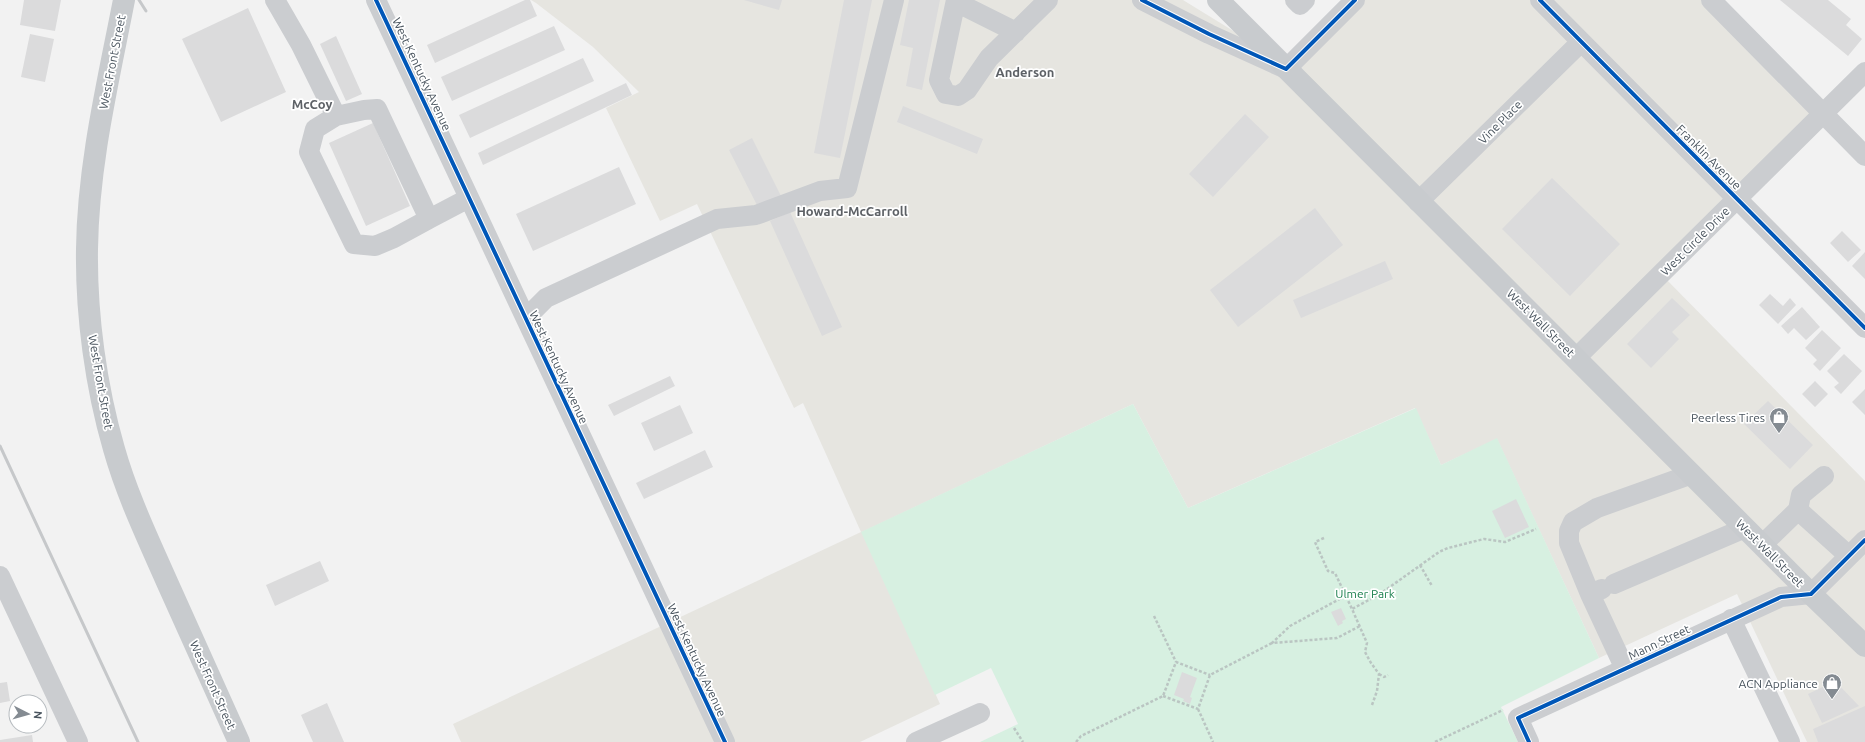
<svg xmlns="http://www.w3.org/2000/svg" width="1865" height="742" viewBox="0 0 1865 742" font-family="Ubuntu,sans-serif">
<rect width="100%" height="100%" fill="#f2f2f2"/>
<path fill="#e6e5e0" d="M531 0H1183L1266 51 1287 71 1358 0H1706L1820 116 1661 274 1865 481V742H1807L1737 594 1599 658 1497 439 1441 465 1415 408 1188 508 1133 404 862 532 940 704 860 742H461L453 724 861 532 803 403 794 408 697 204 660 221 606 108 639 92 593 47 536 3Z"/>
<path fill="#d7f0e1" d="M1133 404 1188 508 1416 408 1441 465 1497 438 1599 658 1501 707 1518 742H980L1018 724 991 668 935 695 861 532Z"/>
<path fill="#dbdbdc" d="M24 0H61L55 31 20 25Z
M525 0H530L537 16 435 63 427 45Z
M744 0H782L779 10Z
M844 0H872L840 158 814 153Z
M909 0H940L922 90 906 86 913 48 900 45Z
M1780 0H1828L1851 19 1846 25 1862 39 1848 56Z
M248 8 286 92 221 122 182 39Z
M554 26 565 50 452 101 441 77Z
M30 34 54 39 45 82 21 77Z
M336 36 362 94 346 101 320 44Z
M583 58 594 81 470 138 459 115Z
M626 83 632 95 483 165 478 153Z
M903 106 983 139 977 154 897 122Z
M1245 114 1269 137 1213 197 1189 174Z
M373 123 410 206 366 226 329 143Z
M752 138 782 198 759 209 729 150Z
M619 167 636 204 533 251 516 214Z
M1552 178 1620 244 1570 296 1502 229Z
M1315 208 1343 245 1238 327 1210 290Z
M790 212 842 327 822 336 770 221Z
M1842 231 1861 250 1848 262 1830 243Z
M1865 252V279L1852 266Z
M1385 261 1393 279 1301 318 1293 300Z
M1770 294 1783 306 1790 298 1796 305 1778 324 1759 305Z
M1672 298 1690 315 1672 332 1679 339 1651 368 1627 344Z
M1802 307 1820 327 1806 340 1794 328 1788 334 1781 326Z
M1822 330 1841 348 1820 371 1813 364 1817 360 1805 348Z
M1844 354 1862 371 1841 394 1834 387 1839 383 1827 371Z
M670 376 675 386 614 416 608 405Z
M1815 381 1828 394 1815 407 1802 394Z
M1865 389V415L1852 402Z
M1768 401 1813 445 1790 469 1744 424Z
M680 405 693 433 654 451 641 423Z
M705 450 713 467 644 499 636 483Z
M1516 499 1529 527 1505 538 1492 511Z
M320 561 329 581 275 606 266 585Z
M1341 608 1346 619 1342 621 1343 623 1338 626 1331 612Z
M1182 672 1197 678 1190 697 1192 698 1190 704 1183 701 1184 699 1174 695Z
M1835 681 1859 706 1822 723 1808 694Z
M7 682 10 701 0 703V683Z
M327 703 344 742H313L301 715Z
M1865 706V742H1818L1813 729Z
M32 735 33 742H0V740Z"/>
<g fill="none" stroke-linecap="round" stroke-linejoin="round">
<path stroke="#bac5c2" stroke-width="2.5" stroke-dasharray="3 2" stroke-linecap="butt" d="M1324 538 1315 542 1328 571 1335 573 1352 609
M1420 565 1432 586
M1345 596 1290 626 1272 643 1337 638 1360 626
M1154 616 1176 662
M1379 674 1384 677 1388 675
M1163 696 1198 709 1210 675 1272 643
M1372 705 1377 691 1379 674 1371 663 1365 652 1367 643 1352 609 1380 594 1439 552 1448 548 1484 539 1505 542 1536 529
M1198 709 1213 742
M1014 728 1023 742
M1076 742 1081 736 1163 696 1176 662 1210 675
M1435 742 1503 710"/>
<path stroke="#cbcdd0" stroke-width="20" d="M275 0 301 45 336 116 364 110 377 109 429 219 469 198
M376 0 725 742
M956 0 939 80 946 94 958 96 967 90 989 58 1048 0
M1142 0 1209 34 1286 69 1355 0
M1295 0 1300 5 1305 0
M1540 0 1865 328
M1711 0 1865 156
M956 2 1016 32
M336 116 315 129 309 152 354 244 375 246 394 238 429 219
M1418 202 1581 42
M526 318 546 298 717 219 756 215 820 191 847 188 894 0
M1576 358 1865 72
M1798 510 1801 495 1824 476
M1762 545 1798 510 1849 556
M0 576 78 742
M1614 584 1745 528
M1602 589 1590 594 1625 669
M1590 594 1569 543V531L1573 522 1597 508 1692 474
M1731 619 1790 742
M916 742 980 713
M1529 742 1518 718 1781 597 1811 594 1865 540"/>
<path stroke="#c8cbce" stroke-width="22" d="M124 0C108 82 88 165 87 249 86 315 96 387 114 449 127 495 148 539 167 582 191 636 215 689 239 742
M1218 0 1811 594 1865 646"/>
<path stroke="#c6c8ca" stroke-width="3" d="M139 0 146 11
M0 446 138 742"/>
<g stroke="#fff" stroke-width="6">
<path id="cycleway" d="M376 0 725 742
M1142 0 1209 34 1286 69 1355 0
M1540 0 1865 328
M1529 742 1518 718 1781 597 1811 594 1865 540"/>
</g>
<use href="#cycleway" stroke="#0057b8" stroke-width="4"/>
</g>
<defs>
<g id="shop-pin" transform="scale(1)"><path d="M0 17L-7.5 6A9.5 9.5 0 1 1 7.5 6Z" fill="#848b92" stroke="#fff"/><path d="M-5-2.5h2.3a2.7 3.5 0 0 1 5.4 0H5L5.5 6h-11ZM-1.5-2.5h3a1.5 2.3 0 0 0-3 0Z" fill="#fff"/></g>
</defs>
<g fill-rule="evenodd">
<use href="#shop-pin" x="1779" y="417"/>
<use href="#shop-pin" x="1832" y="683"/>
</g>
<g text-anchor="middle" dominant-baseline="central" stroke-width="3.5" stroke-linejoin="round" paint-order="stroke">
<g font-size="12" fill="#49545e" stroke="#fff">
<text transform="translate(112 62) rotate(-79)">West Front Street</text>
<text transform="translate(422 74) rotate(65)">West Kentucky Avenue</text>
<text transform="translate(1500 122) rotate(-45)">Vine Place</text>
<text transform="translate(1709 157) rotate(45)">Franklin Avenue</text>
<text transform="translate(1695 241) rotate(-45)">West Circle Drive</text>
<text transform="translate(1541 323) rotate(45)">West Wall Street</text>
<text transform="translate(559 367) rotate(65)">West Kentucky Avenue</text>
<text transform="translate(101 382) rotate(80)">West Front Street</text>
<text transform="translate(1770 553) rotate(45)">West Wall Street</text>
<text transform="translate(1659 642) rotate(-25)">Mann Street</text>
<text transform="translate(697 660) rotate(65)">West Kentucky Avenue</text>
<text transform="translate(213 685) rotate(66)">West Front Street</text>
</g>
<g font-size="12" fill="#49545e" stroke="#fff" text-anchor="end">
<text x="1765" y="417">Peerless Tires</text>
<text x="1818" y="683">ACN Appliance</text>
</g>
<g font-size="12" fill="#1a7f4d" stroke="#fff">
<text x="1365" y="593">Ulmer Park</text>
</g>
<g font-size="13" font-weight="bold" fill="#5d6166" stroke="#fff">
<text x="1025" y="72">Anderson</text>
<text x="312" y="104">McCoy</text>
<text x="852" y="211">Howard-McCarroll</text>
</g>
</g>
<g transform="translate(28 714) rotate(96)"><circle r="19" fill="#ffffff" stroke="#b6bbbf"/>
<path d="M0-3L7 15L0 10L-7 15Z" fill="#848b92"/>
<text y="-6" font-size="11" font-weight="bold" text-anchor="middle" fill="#49545e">N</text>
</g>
</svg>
